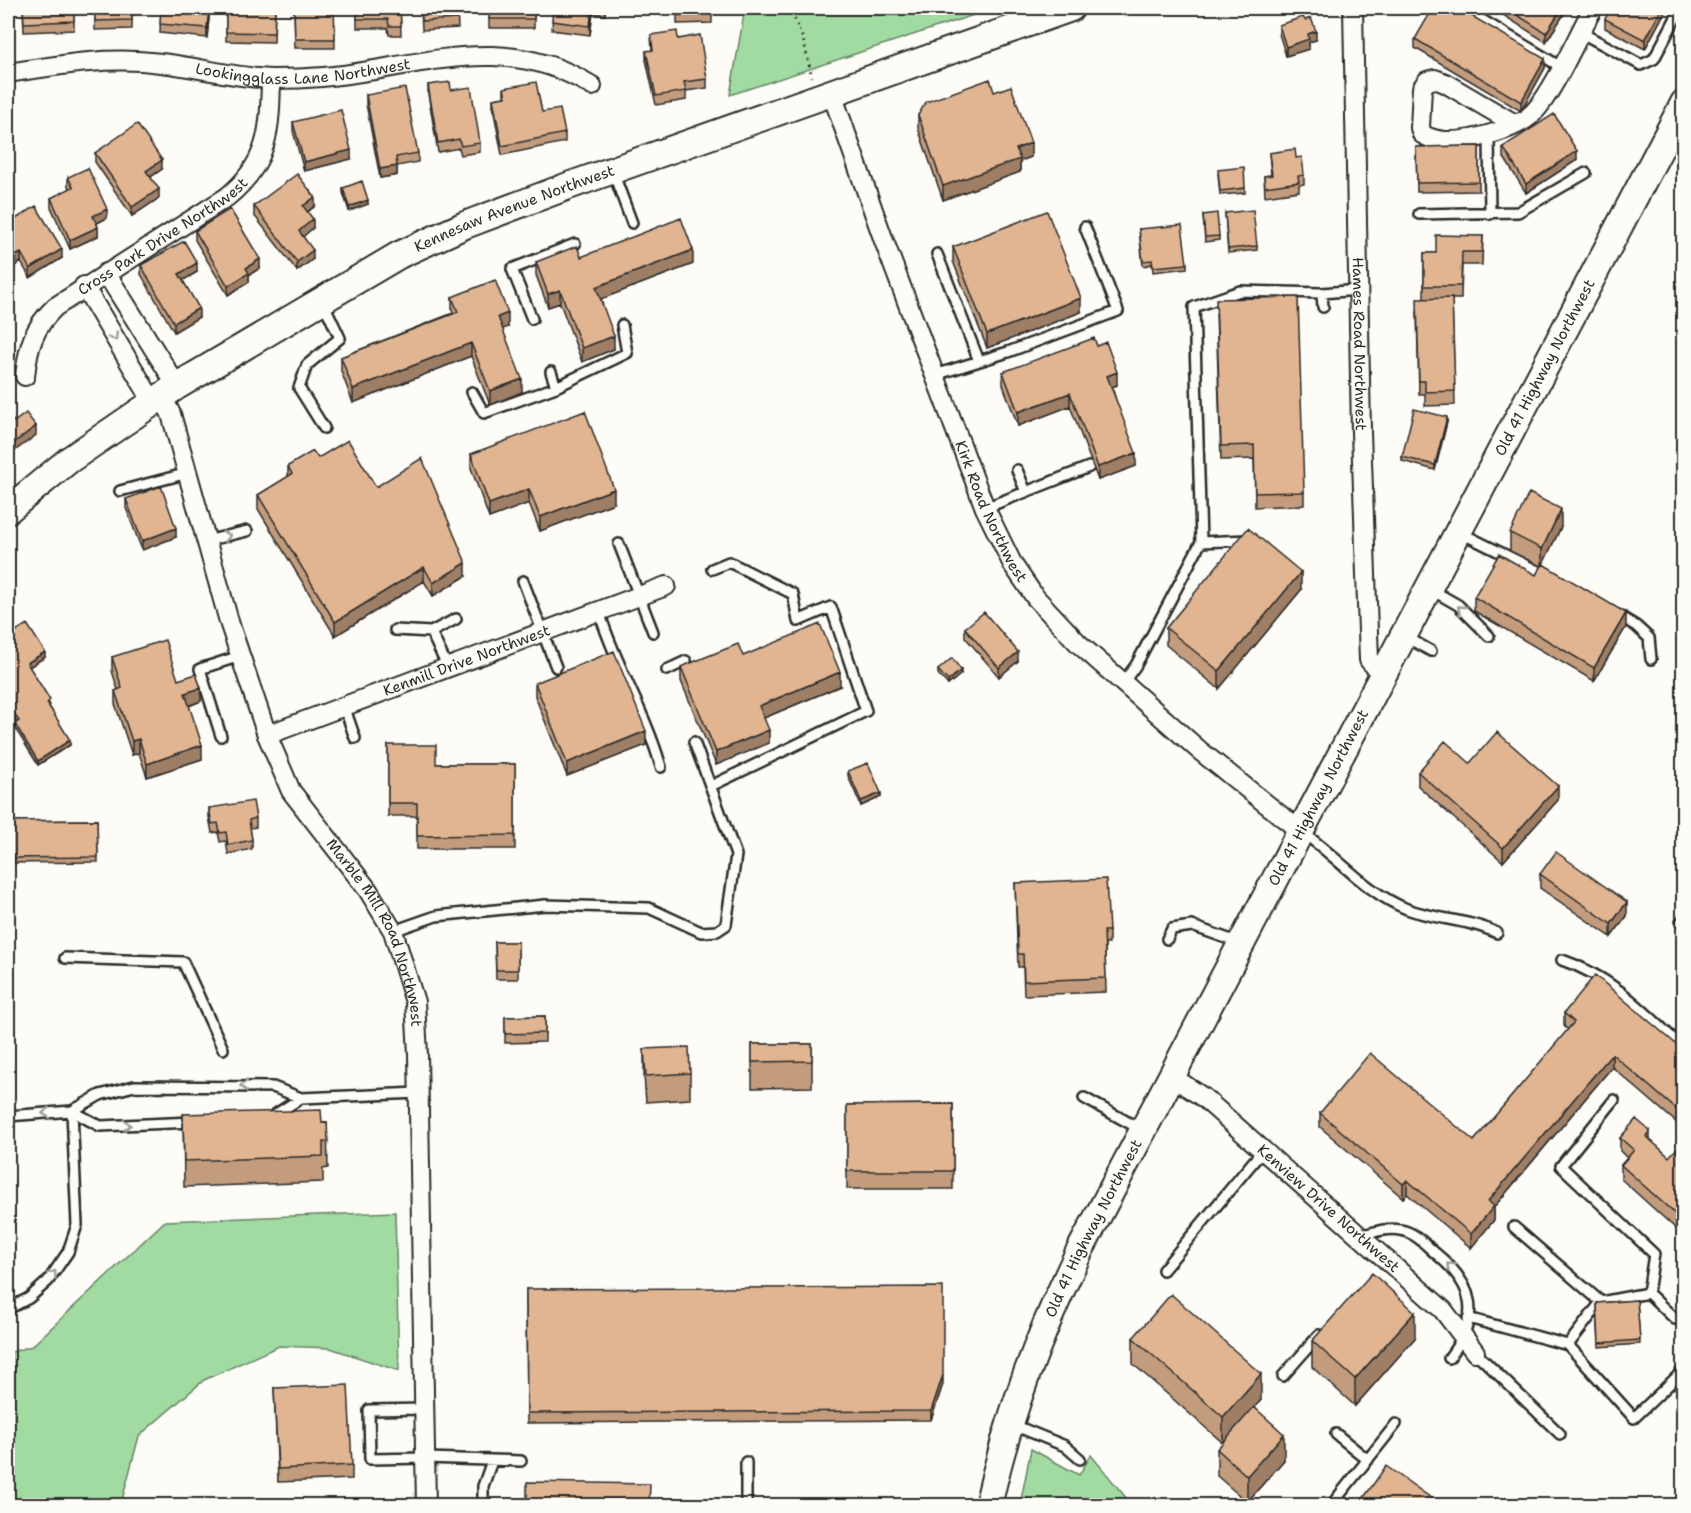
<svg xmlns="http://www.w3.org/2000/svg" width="1691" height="1513" viewBox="0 0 1691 1513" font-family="'Shantell Sans',sans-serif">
<rect width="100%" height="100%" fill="#fdfcf7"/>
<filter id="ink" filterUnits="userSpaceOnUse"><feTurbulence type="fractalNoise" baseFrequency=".0167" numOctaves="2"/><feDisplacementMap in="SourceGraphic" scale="12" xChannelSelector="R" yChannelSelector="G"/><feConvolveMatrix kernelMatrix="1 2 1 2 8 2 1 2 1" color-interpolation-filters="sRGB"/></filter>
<g filter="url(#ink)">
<path fill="#a1dba1" stroke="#668366" stroke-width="1.5" d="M745 8H995L730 95Z
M395 1212 399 1371 330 1348 279 1346 204 1380 139 1436 121 1504 8 1505V1353L32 1346 165 1221Z
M1031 1449 1079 1475 1091 1455 1132 1505H1020Z"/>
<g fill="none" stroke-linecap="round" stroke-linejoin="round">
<g stroke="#2b2b2b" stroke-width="14">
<path id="lane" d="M1462 8 1561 67
M1580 32 1641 65 1654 59 1681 8
M1489 134 1490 214
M613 172 632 223
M1419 214 1518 212 1586 173
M937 254 979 361
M1322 293 1323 307
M323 302 340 338 307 365 299 388 324 428
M532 319 512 269 575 244
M935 375 1008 352 1118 311 1085 227
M556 387 627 353 622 325
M472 392 484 413 556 387 551 372
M1017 470 1026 492
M120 491 188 473
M985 508 1089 467
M1461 533 1548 576
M206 541 247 531
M1201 542 1194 307 1240 291 1322 293 1358 290
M619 544 653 632
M523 581 556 667
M1430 589 1458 605 1489 636
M599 611C615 665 646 713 661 767
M1618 615 1636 626 1649 638 1651 659
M395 630 431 632 456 619
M431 632 448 668
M1406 637 1431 651
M667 670 686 661
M1123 683 1136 665 1201 542 1248 540
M344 706 355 738
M221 736 200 669 240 656
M711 786 866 711 831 607 798 621 793 594 729 562 712 569
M1302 832C1338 857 1366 893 1407 909 1437 920 1468 919 1497 933
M1684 919 1681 922 1684 924
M393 931 436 916 545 905 649 908 701 932 717 931 726 925 736 855 694 742
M1167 939 1172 929 1192 926 1240 943
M65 958 183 962 223 1049
M1562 960C1613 977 1645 1013 1684 1049
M1084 1098 1142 1130
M1614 1100 1561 1166 1654 1254 1648 1293 1675 1319H1684
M72 1111 100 1095 134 1086 273 1087 301 1098 419 1093
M72 1111 100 1126 193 1122
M8 1116 72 1111 77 1225 68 1252 48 1281 29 1298 8 1309
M273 1116 301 1098
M1514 1227 1601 1302 1648 1293
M1359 1236C1372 1233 1387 1227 1400 1230 1414 1232 1424 1243 1434 1252 1475 1285 1482 1315 1449 1358
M1163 1270 1263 1150
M1601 1302 1568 1345 1634 1418 1684 1370
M1468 1318 1568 1345
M1475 1352 1560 1434
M1283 1376 1319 1335
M426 1409 369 1410 370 1459 426 1458 521 1461
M1011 1424 1065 1446 1080 1459
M1336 1434 1368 1460
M1333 1503 1396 1424
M483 1506V1486L492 1461
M746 1506V1462"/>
</g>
<g stroke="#2b2b2b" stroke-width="22">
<g id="street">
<path id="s1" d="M1353 8 1361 432 1369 660 1383 675"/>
<path id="s2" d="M8 73C59 65 109 56 161 63 198 67 235 78 273 79 305 79 336 77 368 71 446 58 520 39 592 86"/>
<path id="s3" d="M831 91 884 241 985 508 1013 565 1035 597 1078 643 1199 750 1300 831"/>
<path d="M1515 124 1445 83 1435 79 1427 81 1422 88 1420 128 1422 134C1437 143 1453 142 1471 139 1490 135 1520 127 1534 112 1554 91 1578 35 1593 8"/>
<path d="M106 273 177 386"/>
<path d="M84 286 153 402"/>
<path id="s4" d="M25 376C28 347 34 327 55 307L227 197C269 163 270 130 271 79"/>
<path id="s5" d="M162 396 171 414 230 625 267 735 291 791 368 890 393 931 415 1002 418 1054 426 1506"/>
<path id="s6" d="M267 735 666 586"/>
<path id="s7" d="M1171 1076 1204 1098 1443 1310 1475 1352"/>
</g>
</g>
<g stroke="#2b2b2b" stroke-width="30">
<g id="secondary">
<path id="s8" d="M8 510 69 460 177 386 399 255 465 225 571 185 1071 8"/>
<path id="s9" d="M988 1506C1009 1413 1038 1337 1079 1252L1684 103"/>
</g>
</g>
<path stroke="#2b2b2b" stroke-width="3" stroke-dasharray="1.5 4.5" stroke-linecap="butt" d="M790 8 803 39 812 77"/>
<use href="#lane" stroke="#fdfcf7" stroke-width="9"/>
<use href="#street" stroke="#fdfcf7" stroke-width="18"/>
<use href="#secondary" stroke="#fdfcf7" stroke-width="26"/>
</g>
<path fill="#c29c7d" stroke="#2b2b2b" stroke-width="1.5" d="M23 8H74V30L24 32Z
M95 8H146H132V29L95 30Z
M161 8H210L207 38 160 33Z
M226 8H275L274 42 226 41Z
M294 8H334L335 48H295Z
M357 8H400L401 35H389L388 28H357Z
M421 8H457L458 28 422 30Z
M489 8H534V28H489Z
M553 8H606L605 15 593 13 590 35 552 30Z
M677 8H712V23L677 24Z
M1492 8H1568L1546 42Z
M1667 8 1645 49 1605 28V19Z
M1279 25 1316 40 1309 42V49L1286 56 1279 34Z
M651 35 678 39 707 79V88L686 91V100L656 105 646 60V51H652Z
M1415 39 1545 68 1521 111 1415 48Z
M428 85 451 90 480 143V152L461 155 459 148 438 152 428 94Z
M504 88 542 112 565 133V142L502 155 493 108V99L504 97Z
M994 92 1031 157 1020 161V172L943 200 918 128V115Z
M366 95 418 153V162L397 166V175L380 178 366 104Z
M293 122 351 159 304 171 293 131Z
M1479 146V191L1417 192 1416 147Z
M1503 147 1577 160 1526 193 1503 156Z
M95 153 162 169 151 177 159 198 132 216 95 162Z
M1269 153 1296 158 1304 175V184L1299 185V191L1265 196 1264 176 1271 175Z
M1218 174 1245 188V193L1220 195Z
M68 177 107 218 97 223 98 236 70 249 51 207V198L70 189 68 186Z
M343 188 368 204 349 211 343 193Z
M254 206H315L308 212 313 228 303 236 313 259 297 271 254 215Z
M1225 213 1257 246V250L1228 253Z
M1203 215 1219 236V240L1205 242Z
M8 224 62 258 30 278 21 262 8 270Z
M1139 229 1187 264V268L1153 272 1152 264 1143 266Z
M195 231 260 268 249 275V282L228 295 195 240Z
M1483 236 1482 265H1462L1461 299H1452L1455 405 1425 406V394H1419L1417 312 1424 299V253H1436Z
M953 247 1081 312 987 348 953 261Z
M581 257 693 264 601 299 614 349 582 362 560 303 548 307 536 275V262Z
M141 265 197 272 183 280 199 317 174 332 141 274Z
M452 297 508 327 502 329 522 392 490 405 471 356 353 403 341 371V357L453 313 452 310Z
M1216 313 1304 492V505L1255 507 1254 459 1221 460Z
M1097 346 1117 385 1112 387 1136 466 1098 480 1070 406 1018 426 1003 385V372Z
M1447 422 1435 470 1402 461V457Z
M471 454 614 503 540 531 529 503 489 518 471 468Z
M318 458 376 487 466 576 433 596 424 581 335 636 258 509V495L288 477V466Z
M126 499 176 537 142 550 126 508Z
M1561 527 1543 564 1626 627 1594 681 1474 611V597L1536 575 1541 566 1510 551V533Z
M1301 590 1219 689 1166 645V628Z
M965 628 1018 661 999 677 965 637Z
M8 636 45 657 29 667 50 705 49 706 70 745 38 765 15 728V724L17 723 8 707Z
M743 656 840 686 764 718 769 743 716 765 681 681V667Z
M112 657 178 680 201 701 189 706 202 759 147 777 139 753 132 755 115 704V691L118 690 112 671Z
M938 670 961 674 948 685 938 674Z
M535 683 646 745 567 776 535 696Z
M388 745 436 764H515V849H417V816H388Z
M1470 763 1558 800 1503 862 1418 786V772Z
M848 771 881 797 861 806 848 776Z
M209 808 256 818V827L250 828 252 840V849L228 854 226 841 220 842 218 832 212 833 209 817Z
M97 820 98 862 8 863V821Z
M1540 874 1627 916 1611 937 1540 888Z
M1015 883 1109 931V944H1105L1106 992 1024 995 1023 967H1018Z
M495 942H518V979H496Z
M1564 1013 1683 1050V1128L1612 1067 1494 1207V1220L1471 1248 1407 1194 1403 1198 1320 1127V1113L1474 1141 1568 1030 1564 1026Z
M545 1016V1042L505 1043V1017Z
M752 1044H812V1087L752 1088Z
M644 1049 690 1073V1099L646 1102 644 1076Z
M953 1104V1189H847V1105Z
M183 1114 327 1122 328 1168 323 1169V1182L184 1187Z
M1620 1138 1650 1140 1669 1157 1683 1154V1235L1621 1179V1165L1627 1158 1620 1151Z
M526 1289 943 1384 931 1420 527 1423Z
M1637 1300 1640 1344 1599 1347 1597 1303Z
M1133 1338 1261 1400 1255 1407 1284 1460 1247 1502 1217 1476V1449L1223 1443 1133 1364Z
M1415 1338 1355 1406 1312 1367V1341Z
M274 1388 352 1465V1479L278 1482Z"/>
<path fill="#9e7f66" stroke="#2b2b2b" stroke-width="1.5" d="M209 8H210L207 38V28Z
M593 8V13L590 35V26Z
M1562 8H1568L1546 42V33Z
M1662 8H1667L1645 49V40Z
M1316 31V40L1309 42V49L1286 56V47L1308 34Z
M1545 59V68L1521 111V102Z
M1031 143V157L1020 161V172L943 200V186L1016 149Z
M351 150V159L304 171V162Z
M1577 151V160L1526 193V184Z
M162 160V169L146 180V171Z
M397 166V175L380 178V169Z
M159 189V198L132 216V207Z
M315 197V206L303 215V206Z
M368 200V204L349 211V207Z
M107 209V218L93 225V216Z
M313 219V228L299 240V231Z
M98 227V236L70 249V240Z
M62 249V258L30 278V269Z
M313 250V259L297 271V262Z
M693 250V264L596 301V287Z
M21 253V262L8 270V260Z
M260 259V268L249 275V282L228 295V286L246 268Z
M197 263V272L179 283V274Z
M12 288V297L8 303V294Z
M560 290V303L548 307V294Z
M1081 298V312L987 348V334Z
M199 308V317L174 332V323Z
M508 313V327L498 331V317Z
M614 336V349L582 362V348Z
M471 343V356L353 403V389Z
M1117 372V385L1107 389V376Z
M522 379V392L490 405V391Z
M1070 393V406L1018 426V412Z
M1447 417V422L1435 470V465Z
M36 426V435L8 456V447Z
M1136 453V466L1098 480V467Z
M529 489V503L489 518V504Z
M614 489V503L540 531V517Z
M1561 509V527L1542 566V549Z
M176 528V537L142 550V541Z
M466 563V576L433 596V583Z
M424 567V581L335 636V622Z
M1301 572V590L1219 689V671Z
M1626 613V627L1594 681V668Z
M45 652V657L27 668V663Z
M1018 652V661L999 677V668Z
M961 670V674L948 685V681Z
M840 672V686L759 720V706Z
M201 688V701L185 707V693Z
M769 730V743L716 765V752Z
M646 731V745L567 776V763Z
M139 739V753L132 755V741Z
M70 740V745L38 765V761Z
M202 745V759L147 777V764Z
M1558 786V800L1503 862V848Z
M881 793V797L861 806V801Z
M1627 902V916L1611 937V924Z
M1612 1054V1067L1494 1207V1220L1471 1248V1234L1488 1201Z
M1650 1131V1145L1646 1136Z
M1407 1180V1194L1403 1198V1184Z
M1415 1312V1338L1355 1406V1379Z
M1261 1374V1400L1223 1443V1417Z
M943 1375V1384L931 1420V1411Z
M1284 1434V1460L1247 1502V1476Z"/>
<path fill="#e1b591" stroke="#2b2b2b" stroke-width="1.5" d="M23 8H74V21L24 23Z
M95 8H132V20L95 21Z
M161 8H209L207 28 160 24Z
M226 8H275L274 33 226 32Z
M294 8H334L335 39H295Z
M357 8H400L401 26H389L388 19H357Z
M421 8H457L458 19 422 21Z
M489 8H534V19H489Z
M553 8H592L590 26 552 21Z
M677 8H712V14L677 15Z
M1433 8H1458L1545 59 1521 102 1415 39Z
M1506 8H1562L1546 33Z
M1611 8H1662L1645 40 1605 19Z
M1303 17 1305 20 1311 18 1316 31 1308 34 1309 39 1286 47 1279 25Z
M677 31 678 39 700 35 707 79 684 82 686 91 656 96 646 51 653 50 651 35Z
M990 79 994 92 1011 86 1031 143 1016 149 1020 159 943 186 918 115 926 102Z
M450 82 451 90 471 87 480 143 461 146 459 139 438 143 428 85Z
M536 82 542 112 560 109 565 133 502 146 493 99 506 97 504 88Z
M405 88 418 153 396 157 397 166 380 169 366 95Z
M341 110 351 150 304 162 293 122Z
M1554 114 1577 151 1526 184 1503 147Z
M137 124 162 160 146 171 159 189 132 207 95 153Z
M1479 146V182L1417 183 1416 147Z
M1295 149 1296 158 1302 157 1304 175 1298 176 1299 182 1265 187 1264 176 1272 175 1269 153Z
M1244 167 1245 188 1220 191 1218 170Z
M88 168 107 209 93 216 98 227 70 240 51 198 73 187 68 177Z
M297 174 315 197 303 206 313 219 299 231 313 250 297 262 254 206Z
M362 181 368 200 349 207 343 188Z
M36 206 62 249 30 269 21 253 8 260V224Z
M230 209 260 259 246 268 249 273 228 286 195 231Z
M1253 210 1257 246 1228 249 1225 213Z
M1047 211 1081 298 987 334 953 247Z
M1217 213 1219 236 1205 237 1203 215Z
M681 218 693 250 596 287 614 336 582 348 560 290 548 294 536 262 577 246 581 257Z
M1182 225 1187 264 1153 267 1152 260 1143 261 1139 229Z
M1436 235 1483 236 1482 252H1462L1461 286H1424V253H1436Z
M184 241 197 263 179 274 199 308 174 323 141 265Z
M495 280 508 313 498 317 522 379 490 391 471 343 353 389 341 357 458 312 452 297Z
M8 284 12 288 8 294Z
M1298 297 1304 492 1255 493 1254 445 1221 446 1216 299Z
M1452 298 1455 391 1425 392V381H1419L1417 299Z
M1094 338 1097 346 1106 342 1117 372 1107 376 1136 453 1098 467 1070 393 1018 412 1003 372Z
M1414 409 1447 417 1435 465 1402 457Z
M585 411 614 489 540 517 529 489 489 504 471 454Z
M8 413 14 422 26 413 36 426 8 447Z
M348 440 376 487 422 458 466 563 433 583 424 567 335 622 258 495 292 474 288 466 313 451 318 458Z
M161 486 176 528 142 541 126 499Z
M1529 493 1561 509 1542 549 1510 533Z
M1248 528 1301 572 1219 671 1166 628Z
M1499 554 1536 575 1543 564 1626 613 1594 668 1474 597Z
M984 612 1018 652 999 668 965 628Z
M27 624 45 652 27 663 50 700 47 703 70 740 38 761 15 724 19 721 8 703V636Z
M820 624 840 672 759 706 769 730 716 752 681 667 738 644 743 656Z
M165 640 178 680 196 674 201 688 185 693 202 745 147 764 139 739 132 741 115 691 122 688 112 657Z
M614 651 646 731 567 763 535 683Z
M952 658 961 670 948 681 938 670Z
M1497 732 1558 786 1503 848 1418 772 1445 741 1470 763Z
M388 745H436V764H515V835L417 836V803H388Z
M868 763 881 793 861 801 848 771Z
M253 801 256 818 249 820 252 840 228 845 226 832 220 833 218 823 212 824 209 808Z
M97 820 98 857 8 858V821Z
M1556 852 1627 902 1611 924 1540 874Z
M1106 879 1109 931H1104L1106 978 1024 981 1023 954H1018L1015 883Z
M495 942H518V970H496Z
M1595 975 1683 1050V1115L1612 1054 1488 1201 1494 1206 1471 1234 1407 1180 1403 1184 1320 1113 1370 1053 1474 1141 1574 1022 1564 1013Z
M545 1016V1033L505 1034V1017Z
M752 1044H812V1061L752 1062Z
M689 1047 690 1073 646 1076 644 1049Z
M953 1104V1171H847V1105Z
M321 1110 322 1123 327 1122 328 1142H323V1156L184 1161 183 1114Z
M1636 1119 1650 1131 1646 1136 1669 1157 1677 1148 1683 1154V1221L1621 1165 1634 1150 1620 1138Z
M1372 1273 1415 1312 1355 1379 1312 1341Z
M943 1287V1375L931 1411 527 1413 526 1289Z
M1171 1294 1261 1374 1223 1417 1133 1338Z
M1637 1300 1640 1340 1599 1343 1597 1303Z
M348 1385 352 1465 278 1469 274 1388Z
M1254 1407 1284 1434 1247 1476 1217 1449Z
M1386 1466 1438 1503 1436 1506H1358Z
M527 1482 650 1484 649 1506H527Z"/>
<defs><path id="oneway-chevron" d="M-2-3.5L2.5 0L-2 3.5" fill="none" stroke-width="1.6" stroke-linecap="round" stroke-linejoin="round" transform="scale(1.5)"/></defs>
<g stroke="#9e9e9b">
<use href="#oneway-chevron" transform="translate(114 337) rotate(59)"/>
<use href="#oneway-chevron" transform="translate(227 536) rotate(-14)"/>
<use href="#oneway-chevron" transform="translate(1461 609) rotate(-139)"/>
<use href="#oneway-chevron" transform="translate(244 1086) rotate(-179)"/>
<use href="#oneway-chevron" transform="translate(46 1113) rotate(175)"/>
<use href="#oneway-chevron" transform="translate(127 1125) rotate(-2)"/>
<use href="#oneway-chevron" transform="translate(1450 1266) rotate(-136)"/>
<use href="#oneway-chevron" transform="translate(53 1274) rotate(-54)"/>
</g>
</g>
<g text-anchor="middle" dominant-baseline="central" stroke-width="6" stroke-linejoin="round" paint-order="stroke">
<g font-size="15" fill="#2b2b2b" stroke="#fdfcf7">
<text stroke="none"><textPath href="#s2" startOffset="297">Lookingglass Lane Northwest</textPath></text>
<text stroke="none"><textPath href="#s8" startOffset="592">Kennesaw Avenue Northwest</textPath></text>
<text stroke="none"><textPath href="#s4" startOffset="206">Cross Park Drive Northwest</textPath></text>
<text stroke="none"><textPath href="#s1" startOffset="336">Hames Road Northwest</textPath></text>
<text stroke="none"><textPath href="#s9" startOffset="1270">Old 41 Highway Northwest</textPath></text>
<text stroke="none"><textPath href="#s3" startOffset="450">Kirk Road Northwest</textPath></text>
<text stroke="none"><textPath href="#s6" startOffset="213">Kenmill Drive Northwest</textPath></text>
<text stroke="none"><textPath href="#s9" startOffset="784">Old 41 Highway Northwest</textPath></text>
<text stroke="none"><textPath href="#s5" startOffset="584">Marble Mill Road Northwest</textPath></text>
<text stroke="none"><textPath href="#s7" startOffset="206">Kenview Drive Northwest</textPath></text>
<text stroke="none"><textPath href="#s9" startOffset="298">Old 41 Highway Northwest</textPath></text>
</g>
</g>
<rect width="1691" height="1513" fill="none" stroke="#fdfcf7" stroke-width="30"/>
<rect x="15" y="15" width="1661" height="1483" fill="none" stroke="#2b2b2b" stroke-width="2" filter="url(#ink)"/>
</svg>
